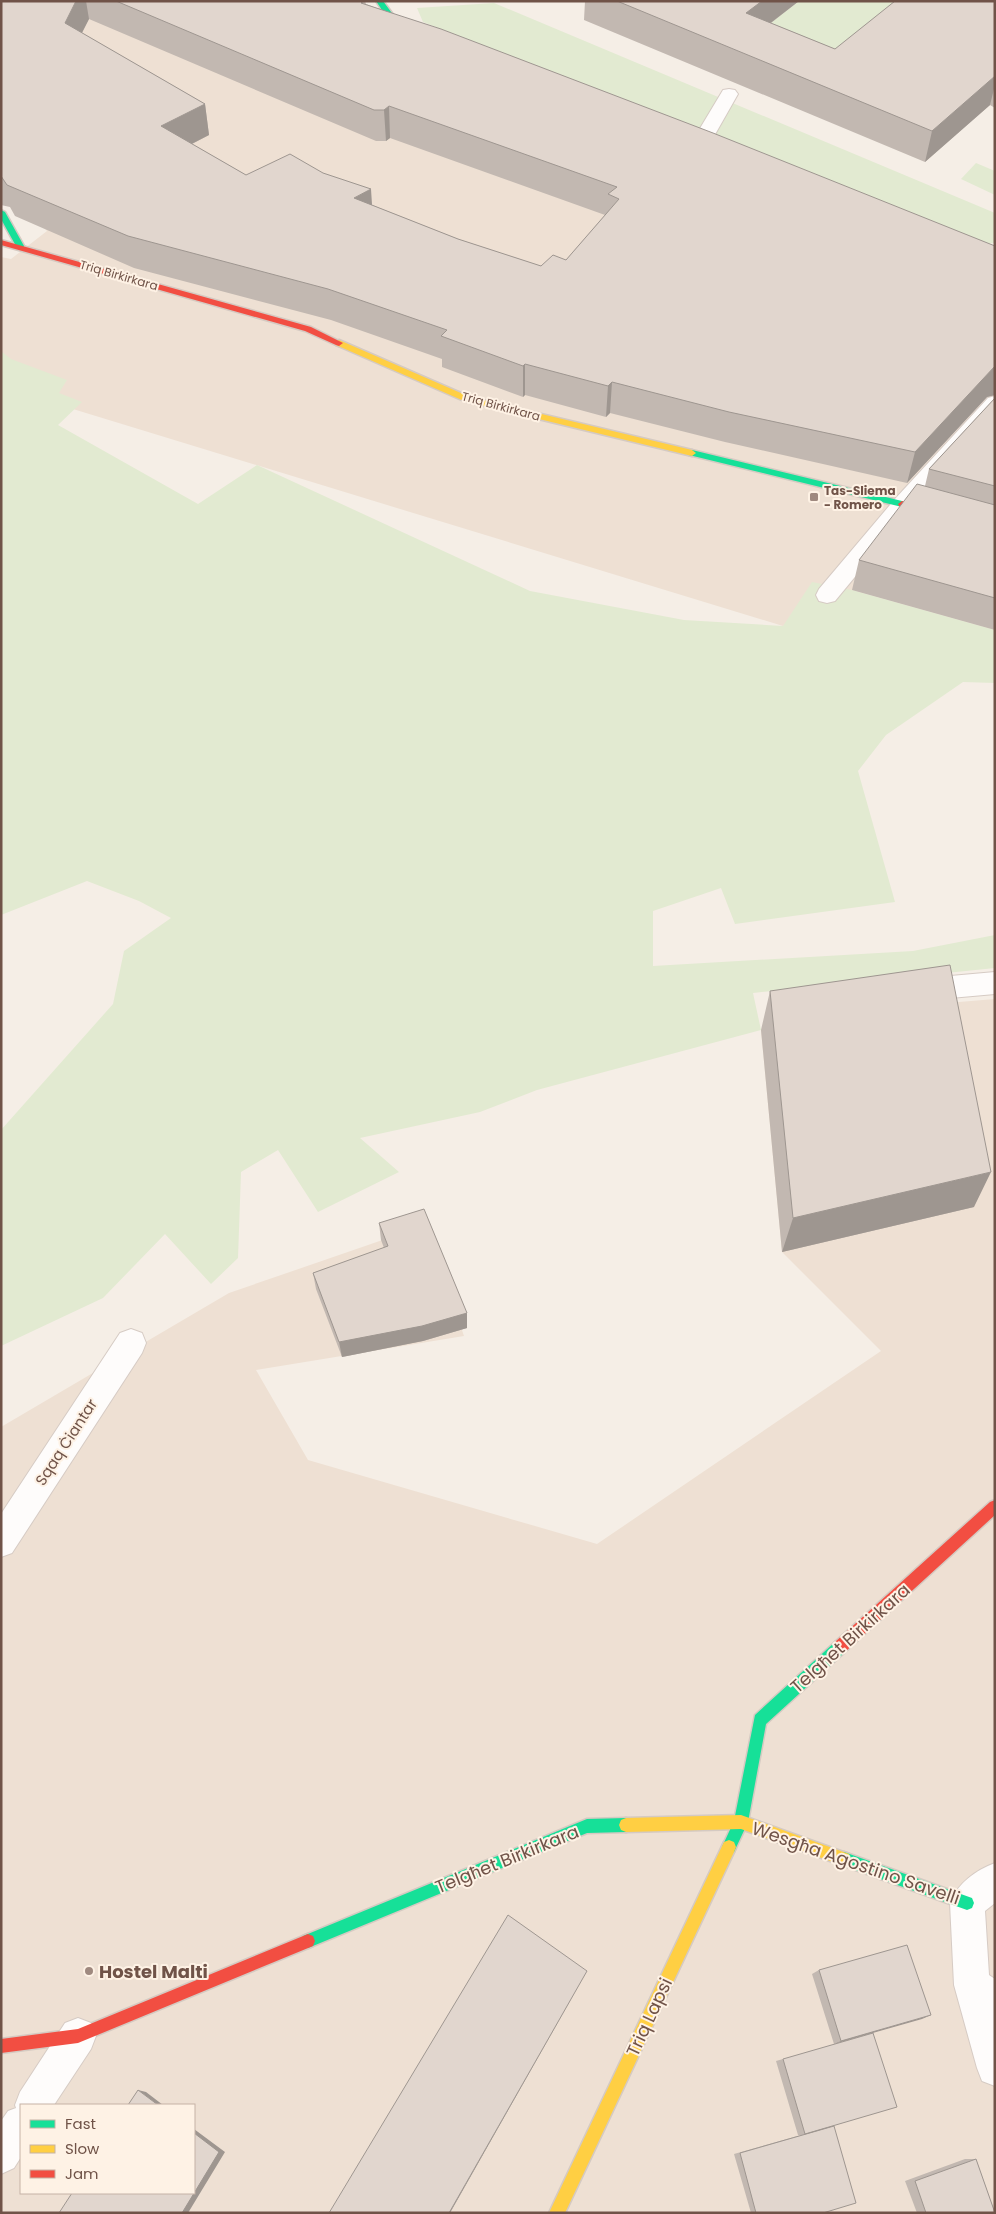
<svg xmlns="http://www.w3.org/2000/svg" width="996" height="2214" viewBox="0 0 996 2214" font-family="Poppins,sans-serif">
<rect width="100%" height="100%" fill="#f5eee6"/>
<path fill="#eee0d3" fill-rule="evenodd" d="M1 1H334L995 281V630L852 590 783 626 1 387V257L11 259 47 231 21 201Z
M995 999V2213H1V1427L229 1293 426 1225 464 1336 256 1370 308 1460 597 1544 881 1351 782 1252 761 1030 935 1004ZM21 2105H194V2193H21Z"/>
<path fill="#e2ead1" d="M799 1H928L830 81 742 45Z
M494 3 995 213V243L983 244 423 22 417 8Z
M976 163 995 171V195L961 179Z
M1 351 11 359 67 380 59 393 82 402 58 425 198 504 257 465 530 591 684 620 783 626 812 582 852 590 995 630V683L963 682 886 735 858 771 895 902 735 924 721 888 653 911V966L913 951 995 935V968L753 993 761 1030 537 1090 480 1112 360 1138 399 1172 318 1212 278 1150 241 1172 238 1258 211 1284 165 1234 103 1298 1 1346V1130L113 1004 124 951 171 918 139 901 87 881 1 915Z"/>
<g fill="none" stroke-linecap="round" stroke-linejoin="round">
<g stroke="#d6cbc4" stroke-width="2">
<path id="lane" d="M729 89 735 90 738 94 713 138 680 145 673 143 671 139 673 135 699 130 723 90Z"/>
</g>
<g stroke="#d6cbc4" stroke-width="2">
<path id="street" d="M995 396V416L911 509 835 601 827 603 819 601 816 595 819 589 895 499 988 398Z
M995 972V994L917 1001 908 998 904 990 908 982 917 979Z
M131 1329 142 1333 146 1343 142 1353 12 1553 1 1557V1514L120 1333Z
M995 1863V1903L985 1911 989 1975 995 1979V2086L982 2081 977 2068 954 1985 950 1903C957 1884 976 1870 995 1863Z
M78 2018 91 2023 96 2036 91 2049 54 2105H21V2157L14 2168 1 2174V2121L8 2111 16 2108 15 2105 20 2092 65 2023Z"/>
</g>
<g stroke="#d5cac2" stroke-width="3">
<path id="fast" d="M376 1H383L397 20 418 29V33C397 34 386 16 376 1Z
M1 210 5 212 24 246 23 248 16 246 1 219Z
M692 450 902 501 906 504 902 507 689 455V451Z
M840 1640 845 1642 847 1647 845 1652 766 1724 748 1822 734 1852 729 1854 724 1852 722 1847 734 1821 755 1715 835 1642Z
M626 1818 631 1820 633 1825 631 1830 626 1832 587 1833 308 1948 303 1946 301 1941 303 1936 587 1819Z
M844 1852 972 1898 974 1903 972 1908 967 1910 839 1864 837 1859 839 1854Z"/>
</g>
<g stroke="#d5cac2" stroke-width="3">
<path id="slow" d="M339 340 470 397 692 450 696 453 692 456 464 401 336 345 335 343Z
M741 1815 849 1854 851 1859 849 1864 844 1866 741 1829 626 1832 621 1830 619 1825 621 1820 626 1818Z
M729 1840 734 1842 736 1847 734 1852 565 2213H549L724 1842Z"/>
</g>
<g stroke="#d5cac2" stroke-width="3">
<path id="jam" d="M1 240 311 327 343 343 339 346 336 345 305 331 1 245Z
M902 501 995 526V532L899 506 898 504Z
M995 1500V1515L845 1652 840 1654 835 1652 833 1647 835 1642 990 1502Z
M308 1934 313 1936 315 1941 313 1946 78 2043 1 2053V2039L78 2029Z"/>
</g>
<use href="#lane" fill="#fefcfb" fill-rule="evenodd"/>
<use href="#street" fill="#fefcfb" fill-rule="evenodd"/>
<use href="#fast" fill="#16e098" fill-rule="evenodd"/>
<use href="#slow" fill="#ffcf43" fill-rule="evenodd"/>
<use href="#jam" fill="#f24e42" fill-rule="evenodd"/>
</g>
<path fill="#c2b8b1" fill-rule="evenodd" d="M1 1H365L366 4 995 246V395L987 397 907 483 725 442 610 413 606 417 525 395 523 397 442 367V359L331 320 134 268 15 216 10 207 1 205ZM89 19 376 141H386L390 138 605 215 566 260 541 266 458 239 372 205 246 175 192 144 209 135 205 104 82 33Z
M585 1H799L771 23 835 49 995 1V108L990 105 925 162 584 20Z
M995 398V630L852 590 859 560 925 486 929 469Z
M770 991 974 1207 782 1252 761 1030Z
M379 1223 467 1328 423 1341 342 1357 316 1289 313 1273 384 1248 381 1240Z
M819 1970 931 2015 834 2044 812 1974Z
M783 2059 829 2127 834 2126 823 2213H751L734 2154 801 2135H798L776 2061Z
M965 2159H976L995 2213H917L905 2181Z"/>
<path fill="#9e9690" d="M76 1H86L89 19 71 54 65 23Z
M762 1H799L742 45 746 13Z
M995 76V85L990 105 925 162 932 131Z
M205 104 209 135 166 157 161 126Z
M389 106 390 138 386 141 384 110Z
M371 189 373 220 354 198Z
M525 364V395L523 397V366Z
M995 366V395L987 397 907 483 915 452Z
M612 382 610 413 606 417 608 386Z
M991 1172 974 1207 782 1252 793 1218Z
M467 1313V1328L423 1341 342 1357 339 1342Z
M587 1971 450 2213H449Z
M931 2015 922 2019 834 2044 841 2041Z
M138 2090 146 2092 163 2105H158Z
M194 2129 225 2152 188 2213H182Z"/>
<path fill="#e1d6ce" stroke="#9e9690" d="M1 1H76L65 23 205 104 161 126 246 175 290 154 323 173 371 189 354 198 458 239 541 266 553 255 566 260 619 199 608 194 617 187 389 106 384 110H374L116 1H364L361 3 441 29 713 133 995 246V366L915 452 729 412 612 382 608 386 525 364 523 366 441 336 447 330 328 289 128 236 7 185 1 176Z
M617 1H762L746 13 835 49 895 1H995V76L932 131Z
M995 398V486L929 469Z
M917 484 995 505V598L859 560Z
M950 965 991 1172 793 1218 770 991Z
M424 1209 467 1313 422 1326 339 1342 313 1273 388 1246 379 1223Z
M508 1915 587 1971 449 2213H329Z
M907 1945 931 2015 841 2041 819 1970Z
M873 2033 897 2107 805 2134 783 2059Z
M138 2090 158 2105H128Z
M834 2126 856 2203 823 2213H756L740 2153Z
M194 2133 219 2152 182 2213H59L72 2193H194Z
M976 2159 995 2213H926L915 2181Z"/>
<g fill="#9f897f" stroke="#fef2e5" stroke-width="2">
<rect x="809" y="492" width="10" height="10" rx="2.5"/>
<circle cx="89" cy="1971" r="5"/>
</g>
<g text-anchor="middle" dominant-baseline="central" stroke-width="4" stroke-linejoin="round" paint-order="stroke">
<g font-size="12" fill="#705348" stroke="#fef2e5">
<text transform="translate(119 275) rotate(16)">Triq Birkirkara</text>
<text transform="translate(501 406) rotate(15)">Triq Birkirkara</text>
</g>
<g font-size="12" font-weight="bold" fill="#705348" stroke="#fef2e5" text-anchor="start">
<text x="824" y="490">Tas-Sliema<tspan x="824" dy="14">- Romero</tspan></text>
</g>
<g font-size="15" fill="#705348" stroke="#fef2e5">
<text transform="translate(66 1442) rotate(-57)">Sqaq Ċiantar</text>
</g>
<g font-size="18" fill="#705348" stroke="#fef2e5">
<text transform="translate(850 1638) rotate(-42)">Telgħet Birkirkara</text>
<text transform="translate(507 1859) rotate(-22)">Telgħet Birkirkara</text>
<text transform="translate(856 1863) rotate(19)">Wesgħa Agostino Savelli</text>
<text transform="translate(649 2017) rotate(-65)">Triq Lapsi</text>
</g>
<g font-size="18" font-weight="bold" fill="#705348" stroke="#fef2e5" text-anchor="start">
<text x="99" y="1971">Hostel Malti</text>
</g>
</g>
<rect width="996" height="2214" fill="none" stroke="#705348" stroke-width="5"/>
<rect x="20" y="2104" width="175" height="90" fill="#fef2e5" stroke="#c5b2a6"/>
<rect x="30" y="2120" width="25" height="8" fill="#16e098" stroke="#c5b2a6"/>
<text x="65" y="2129" font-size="15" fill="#705348">Fast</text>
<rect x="30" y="2145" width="25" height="8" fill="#ffcf43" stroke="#c5b2a6"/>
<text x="65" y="2154" font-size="15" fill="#705348">Slow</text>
<rect x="30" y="2170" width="25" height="8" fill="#f24e42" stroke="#c5b2a6"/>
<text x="65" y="2179" font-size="15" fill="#705348">Jam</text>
</svg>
